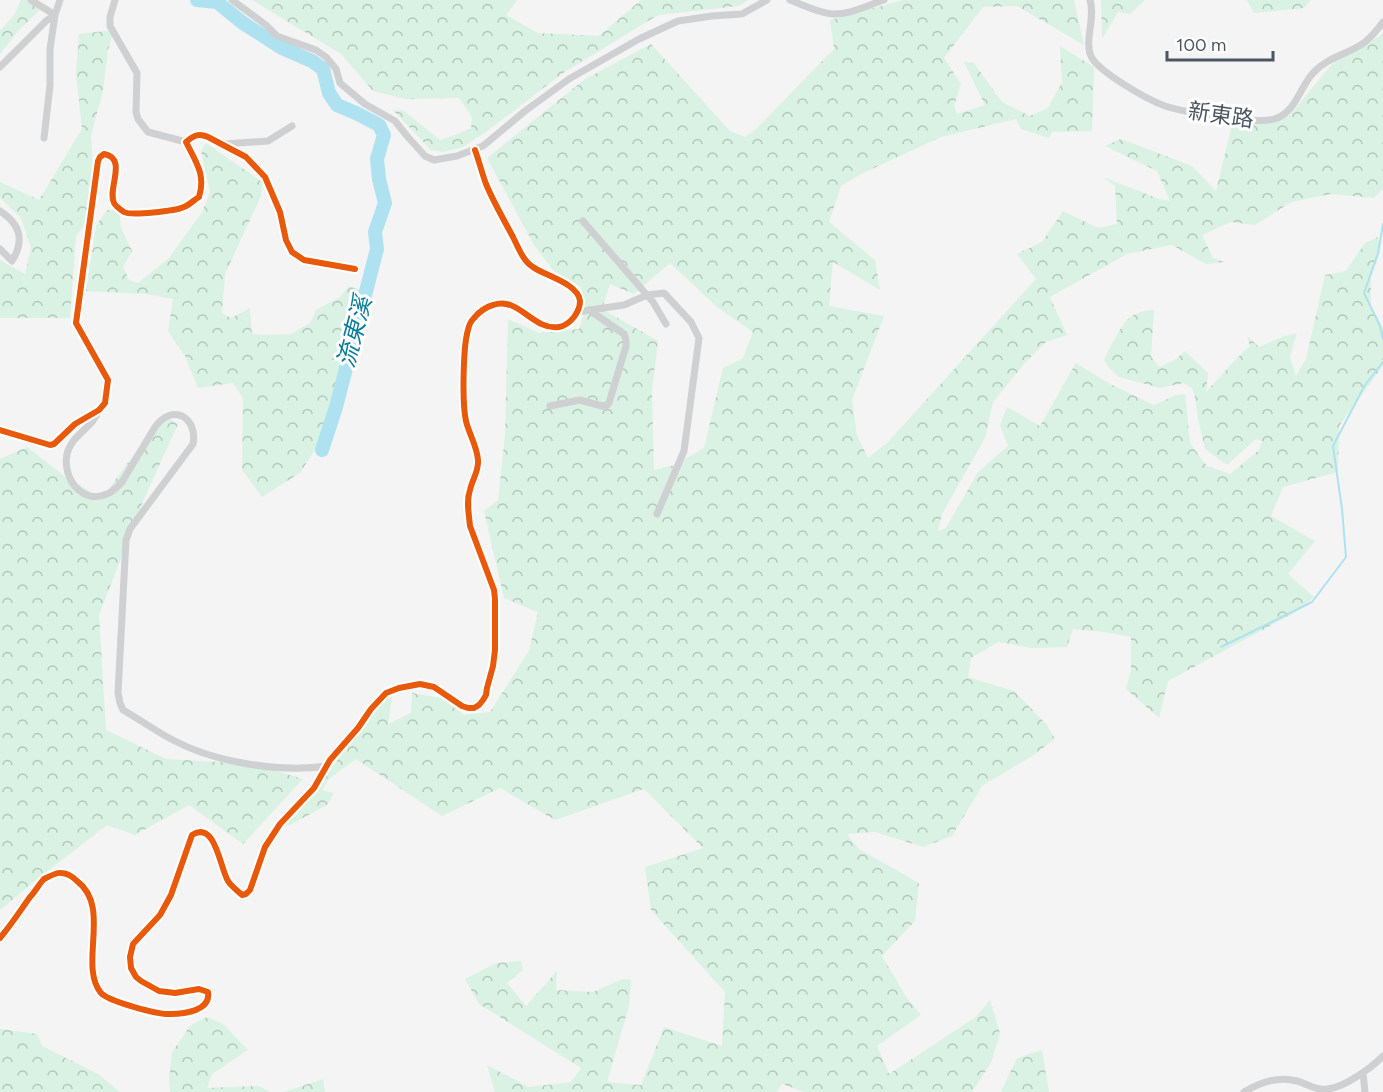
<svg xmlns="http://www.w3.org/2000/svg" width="1383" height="1092" viewBox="0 0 1383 1092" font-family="Figtree,'Noto Sans TC',sans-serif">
<defs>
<pattern id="forest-crowns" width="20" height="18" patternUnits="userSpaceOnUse" patternTransform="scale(1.5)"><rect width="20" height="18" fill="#d9f2e3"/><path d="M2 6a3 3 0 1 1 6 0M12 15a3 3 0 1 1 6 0" fill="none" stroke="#b2c7bb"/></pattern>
</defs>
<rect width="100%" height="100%" fill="#f4f4f4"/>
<path fill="url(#forest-crowns)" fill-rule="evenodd" d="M21 0H31L39 11 18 31 0 54V31L14 15Z
M252 0H517L506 15 538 33 599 36 641 0H748L739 6 658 15 563 73 486 132 463 147 443 152 431 150 393 110 404 111 440 140 471 129 472 117 459 98 406 99 373 91 341 54Z
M903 0H1074L1084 45 1017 6 983 7 944 58 961 84 954 106 957 114 985 105 964 62 974 63 1002 102 1030 116 1048 108 1062 82 1060 46 1094 67 1092 131 1052 132 1049 138 1021 129 1016 119 941 137 861 174 841 186 829 222 875 260 880 290 833 262 829 306 884 316 852 400 857 436 868 458 888 442 1036 279 1017 254 1042 242 1063 211 1098 228 1117 224 1115 186 1103 177 1159 199 1170 201 1157 171 1105 146 1121 139 1192 166 1216 191 1232 125 1276 122 1290 115 1332 64 1383 34V189L1374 198 1331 194 1291 202 1255 225 1231 222 1202 235 1213 258 1224 262 1206 264 1172 245 1127 254 1050 297 1067 335 1046 342 1023 365 993 402 985 438 942 514 938 531 946 528 978 472 1008 446 1000 425 1007 407 1040 426 1076 363 1110 384 1154 405 1176 395 1185 394 1190 443 1207 466 1230 474 1259 450 1262 441 1256 439 1227 465 1205 449 1198 419 1195 397 1192 388 1184 383 1160 388 1119 377 1109 368 1104 360C1108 351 1121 325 1128 319 1134 314 1147 309 1154 310L1151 357 1160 367 1176 359 1185 351 1208 373 1206 392 1237 358 1250 346 1247 336 1259 347 1285 336 1297 333 1290 357 1296 376 1306 359 1325 275 1346 271 1365 243 1378 237 1380 252 1371 278V306L1383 328V366L1339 426 1338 472 1283 487 1271 516 1315 541 1288 574 1314 597 1296 612 1168 681 1159 718 1126 689 1131 671V637L1105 632 1073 629 1067 647 1032 648 998 642 971 658 968 677 1014 691 1047 725 1055 739 1032 756 982 786 952 836 923 847 875 832 847 834 859 849 919 883 915 921 882 956 907 998 921 1015 877 1046 889 1074 976 1017 990 1000 1000 1033 991 1063 972 1092H805L782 1084 777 1092H495L487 1065 529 1087 571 1082 581 1068 479 1004 465 979 496 963 521 961 523 970 507 983 526 1006 557 971 556 990 593 992 623 979 631 980 629 1006 607 1082 641 1085 664 1027 722 1046 725 992 651 910 645 867 703 848 644 789 555 820 500 788 442 816 356 759 330 778 322 790 334 793 327 805 290 825 282 827 318 787 358 732 385 700 392 697 388 724 411 713 412 693 441 698 464 715 490 712 529 651 538 612 504 598 484 511 498 500 505 435 508 319 539 333 579 329 585 311 581 287 554 271 534 245 487 158 585 79 651 44 730 131 745 137 756 129 834 49 830 20ZM670 263 717 307 753 332 743 358 723 368 704 448 675 465 654 470 652 390 658 341 602 309 610 284 634 294Z
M1101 0H1145L1130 14 1118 12 1102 39Z
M1247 0H1311L1304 8 1254 13Z
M114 30 108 50 103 91 91 135 95 211 76 236 70 318H0V260L25 274 31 248 21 218 0 198V182L39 200 82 129 76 73 79 34Z
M206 143 262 182 261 196 225 274 222 313 231 318 250 308 252 334 265 335 291 334 310 323 316 310 340 297 349 286 359 290 344 404 300 473 262 497 242 470 243 398 233 383 198 388 185 356 168 331 173 299 146 294 86 291 96 226 107 210H119L121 228 132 251 123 267 129 280 138 283 169 258 202 212 210 192 201 151Z
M163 415 178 424 144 499 99 615 106 730 166 759 254 764 303 779 243 844 189 805 135 835 107 825 35 881 0 910V459L27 447 67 478 102 498Z
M207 1017 223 1024 248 1050 212 1074 207 1088 259 1086 270 1092H170L169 1079 172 1052 190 1026Z
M0 1029 37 1034 42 1046 98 1074 120 1092H0Z
M1042 1050 1049 1092H1001L1017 1058Z
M323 1079 325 1092H284Z"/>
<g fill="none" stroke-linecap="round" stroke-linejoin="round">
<path stroke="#aee2f0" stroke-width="2" d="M1383 224 1378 253 1364 293 1380 326 1383 339
M1221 647 1312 602 1346 557 1342 509 1333 446 1365 385 1383 362"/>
<path stroke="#aee2f0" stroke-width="14" d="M197 0 217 2 243 23 282 48 312 61 323 69 329 93 337 105 358 114 379 125 384 135 377 159 379 179 385 203 375 232 377 249 336 407 322 450"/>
<path stroke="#ced0d2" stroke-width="7" d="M115 0 110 17V26L137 73 136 112 138 119 148 132 186 142
M232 0 266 25 277 36 316 50 326 57 336 69 340 83 365 104 395 121 407 136 425 156 434 160 457 156 483 146 525 111 569 79 639 39 678 21 712 16 742 14 767 0
M790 0C803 5 818 13 832 14 849 15 868 5 884 0
M1090 0C1096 19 1083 42 1092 58 1101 73 1148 100 1165 106 1184 112 1261 126 1277 118 1297 110 1300 86 1314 72 1328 57 1349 54 1365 42 1372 36 1378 29 1383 22
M0 67 46 21 55 15 31 0
M44 138 50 85V49L55 15 60 0
M225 144 268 141 292 126
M0 211C20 224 25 240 12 261L0 249
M583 221 653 302 666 324
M577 312 624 305 647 295 664 293 691 322 699 338 684 451 657 514
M550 406 580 400 602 406 607 405 609 403 626 346V340L624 334 589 310
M99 410C93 428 71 435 67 454 62 478 82 505 107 494 113 492 117 487 122 482L155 427C173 402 198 418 193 444L130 529 126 540 118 693 120 703 123 710C139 719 154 730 171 739 213 762 279 773 327 766
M0 430 50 445 54 444 75 424 99 410 105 403 108 380 76 323 98 161 100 157 104 154C128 158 107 189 114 203 115 205 121 210 124 212 131 216 175 211 184 207 189 205 194 200 199 197 206 175 196 162 186 142 194 135 199 133 208 137L246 157 265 177 280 212 286 240 292 252 304 260 355 269
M0 938C11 925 20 911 30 897 35 892 39 884 44 879 48 877 57 872 61 873 67 873 73 877 77 881 112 907 78 965 101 993 108 1001 158 1015 170 1014 184 1014 211 1011 208 992L199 989 175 993 159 991 141 981 136 977 131 968 130 957 133 944 160 915 171 895 192 835C216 820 220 869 228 881 231 886 238 891 242 895L246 894 250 890 265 847 280 824 314 788 330 760 358 728 371 709 386 693 399 688 420 684 434 687 462 706 468 708H474L479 705 483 700 486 695 487 688 493 666 495 650V599L494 590 470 526C469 515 466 501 470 490 472 480 479 471 478 460 477 446 469 434 466 421 462 404 463 346 468 330 469 325 471 321 474 318 479 312 486 307 493 305 519 296 533 331 559 327 565 326 570 322 574 317 577 313 580 306 580 301 578 283 545 276 533 267 523 261 518 247 513 237 504 220 494 203 486 184 482 173 479 161 475 150
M1363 1073 1365 1092
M1244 1092C1261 1082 1278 1076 1297 1081 1308 1084 1316 1091 1328 1089 1345 1087 1371 1068 1383 1056"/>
<g stroke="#fff" stroke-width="10">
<path id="cycleway" d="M0 430 50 445 54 444 75 424 99 410 105 403 108 380 76 323 98 161 100 157 104 154C128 158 107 189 114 203 115 205 121 210 124 212 131 216 175 211 184 207 189 205 194 200 199 197 206 175 196 162 186 142 194 135 199 133 208 137L246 157 265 177 280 212 286 240 292 252 304 260 355 269
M0 938C11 925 20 911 30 897 35 892 39 884 44 879 48 877 57 872 61 873 67 873 73 877 77 881 112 907 78 965 101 993 108 1001 158 1015 170 1014 184 1014 211 1011 208 992L199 989 175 993 159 991 141 981 136 977 131 968 130 957 133 944 160 915 171 895 192 835C216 820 220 869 228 881 231 886 238 891 242 895L246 894 250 890 265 847 280 824 314 788 330 760 358 728 371 709 386 693 399 688 420 684 434 687 462 706 468 708H474L479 705 483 700 486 695 487 688 493 666 495 650V599L494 590 470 526C469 515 466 501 470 490 472 480 479 471 478 460 477 446 469 434 466 421 462 404 463 346 468 330 469 325 471 321 474 318 479 312 486 307 493 305 519 296 533 331 559 327 565 326 570 322 574 317 577 313 580 306 580 301 578 283 545 276 533 267 523 261 518 247 513 237 504 220 494 203 486 184 482 173 479 161 475 150"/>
</g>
<use href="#cycleway" stroke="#e8590c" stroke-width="6"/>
</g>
<g text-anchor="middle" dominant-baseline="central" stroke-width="6" stroke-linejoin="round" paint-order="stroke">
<g font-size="22" fill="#4a5661" stroke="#fff">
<text transform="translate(1221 115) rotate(8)">新東路</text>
</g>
<g font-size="24" font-style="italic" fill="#0c7c9b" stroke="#fff">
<text transform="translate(354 332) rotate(-75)">流東溪</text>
</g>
</g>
<path d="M1167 51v9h106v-9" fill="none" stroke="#4a5661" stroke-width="3"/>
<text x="1176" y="51" font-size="18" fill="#4a5661" stroke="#ffffff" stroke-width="4.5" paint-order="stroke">100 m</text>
</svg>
